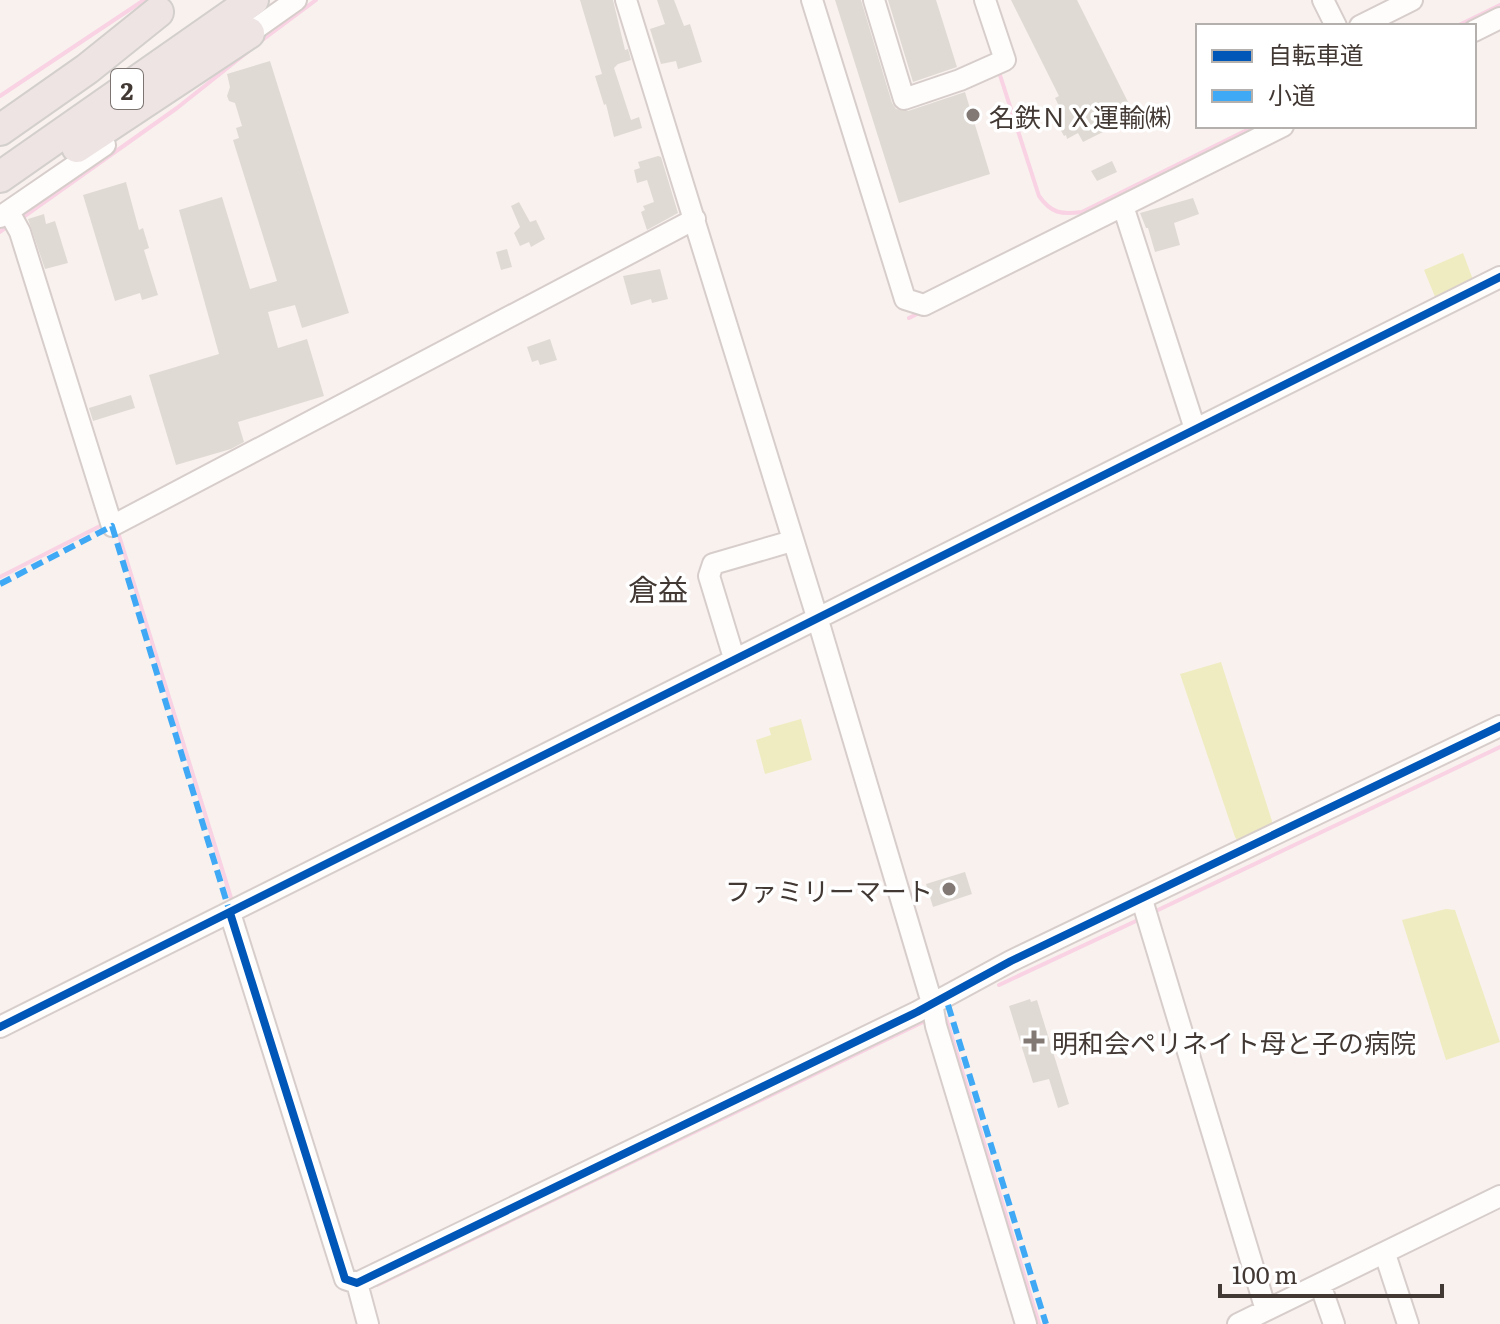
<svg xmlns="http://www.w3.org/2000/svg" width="1500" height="1324" viewBox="0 0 1500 1324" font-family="Literata,'Noto Sans JP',serif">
<rect width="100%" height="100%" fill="#f8f1ee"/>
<path fill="#f0ecc1" d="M1463 253 1475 285 1438 304 1424 270Z
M1221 662 1272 821 1271 829 1240 844 1235 837 1180 674Z
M801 719 812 760 765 774 756 740 771 735 769 728Z
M1446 909 1455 910 1500 1042 1446 1060 1402 920Z"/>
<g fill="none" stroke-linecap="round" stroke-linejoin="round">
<path stroke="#f9d2e3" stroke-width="4" d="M1457 26 1500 5
M257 44 316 0
M998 69 1039 196C1051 213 1061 215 1082 212L1255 126
M0 96 144 0
M19 220 177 108 250 50
M0 232 4 229
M909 318 921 312
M117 529 232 901
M0 577 104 524
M1158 910 1500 747
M999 985 1136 921
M946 1018 1039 1324
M377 1285 923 1022"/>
</g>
<path fill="#e0dad4" d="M580 0H613L625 50 628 49 631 60 618 64 614 68 631 120 639 117 642 128 614 137 606 104 604 105 595 76 602 74Z
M657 0H674L684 26 690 24 702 62 678 69 676 61 661 64 650 29 665 24Z
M835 0H861L892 103 896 109 908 111 965 92 990 174 899 203Z
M888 0H936L957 67 913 82Z
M1011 0H1077L1135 116 1083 142 1078 133 1067 139 1066 135 1064 136 1053 116 1062 112 1055 98 1059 96Z
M270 61 349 313 302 328 295 305 268 312 278 348 307 339 324 396 238 422 244 442 231 449 176 465 149 375 219 354 179 210 222 197 250 289 277 281 233 140 239 138 236 128 242 126 235 103 229 101 227 96 230 87 227 74Z
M658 156 661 157 678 213 647 230 641 212 645 210 643 206 654 202 647 180 637 183 634 170 640 168 638 162Z
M1112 161 1117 172 1097 181 1091 171Z
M126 182 139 230 143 228 149 248 144 250 158 295 142 300 140 293 115 301 83 195Z
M1193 198 1199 214 1174 223 1180 245 1155 252 1148 228H1146L1140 213Z
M519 202 530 222 536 220 545 239 531 247 529 242 520 246 514 233 520 227 511 206Z
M44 214 46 224 55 221 68 263 45 269 28 219Z
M507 249 512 267 501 270 496 252Z
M660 269 668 299 652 303 651 299 631 305 623 276Z
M550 339 557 360 540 365 538 360 532 362 527 347Z
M131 395 135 408 93 421 89 408Z
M965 872 972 894 933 907 926 884Z
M1030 999 1031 1002 1037 1000 1069 1104 1058 1108 1049 1079 1033 1083 1009 1006Z"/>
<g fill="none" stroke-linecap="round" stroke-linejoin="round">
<g stroke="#d7cecb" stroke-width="24">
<path id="minor" d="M626 0 817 617 932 1003 936 1026 1026 1324
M812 0 905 299 924 305 1283 126
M874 0 904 99 960 80 1005 60 985 0
M1323 0 1336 26
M1360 26 1412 0
M1474 31 1500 18
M241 39 296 0
M1123 206 1195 429
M9 212 20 232 112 526 695 219
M0 217 105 145
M734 658 709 576 713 564 792 541
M1142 900 1266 1310
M230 913 345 1279 357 1283 917 1012 1011 961 1500 726
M0 1027 1500 277
M1385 1254 1408 1324
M357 1283 368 1324
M1320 1284 1334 1324
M1238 1324 1500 1196"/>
</g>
<g stroke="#d3cfcc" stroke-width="34">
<path id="highway" d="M0 130 87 69 158 12
M77 147 249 33
M0 177 253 0"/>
</g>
<use href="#minor" stroke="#fefdfc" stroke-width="20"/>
<use href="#highway" stroke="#efe4e4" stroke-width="30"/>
<path stroke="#3fa9f5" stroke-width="6" stroke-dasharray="12 6" stroke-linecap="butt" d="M0 584 112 526 230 913
M948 1005 1046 1324"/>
<g stroke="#fff" stroke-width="13">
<path id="cycleway" d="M230 913 345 1279 357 1283 917 1012 1011 961 1500 726
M0 1027 1500 277"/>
</g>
<use href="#cycleway" stroke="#0057b8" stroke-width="8"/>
</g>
<g fill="#827975" stroke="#fff" stroke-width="3">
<circle cx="973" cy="115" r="8"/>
<circle cx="949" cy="889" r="8"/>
<path d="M1030 1029h8v8h8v8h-8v8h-8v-8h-8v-8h8z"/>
</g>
<g text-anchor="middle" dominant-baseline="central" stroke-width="7" stroke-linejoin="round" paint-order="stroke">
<rect fill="#fff" stroke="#7b7471" stroke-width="2" x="111" y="69" width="32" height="40" rx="6"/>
<g font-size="24" font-weight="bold" fill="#433934">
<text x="127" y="89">2</text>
</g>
<g font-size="26" fill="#433934" stroke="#fff" text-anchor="start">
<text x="989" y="115">名鉄ＮＸ運輸㈱</text>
<text x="933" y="889" text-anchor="end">ファミリーマート</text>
<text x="1052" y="1041">明和会ペリネイト母と子の病院</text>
</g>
<g font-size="30" fill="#433934" stroke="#fff">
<text x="658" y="588">倉益</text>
</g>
</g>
<rect x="1196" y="24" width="280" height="104" fill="#ffffff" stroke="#b4b0ae" stroke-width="2"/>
<rect x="1212" y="50" width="40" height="12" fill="#0057b8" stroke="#b4b0ae" stroke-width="2"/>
<text x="1268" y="64" font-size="24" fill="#433934">自転車道</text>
<rect x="1212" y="90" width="40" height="12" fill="#3fa9f5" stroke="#b4b0ae" stroke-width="2"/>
<text x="1268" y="104" font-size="24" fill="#433934">小道</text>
<path d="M1220 1284v12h222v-12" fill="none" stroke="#433934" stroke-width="4"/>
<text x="1232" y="1284" font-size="24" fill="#433934" stroke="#ffffff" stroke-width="6" paint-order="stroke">100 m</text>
</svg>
